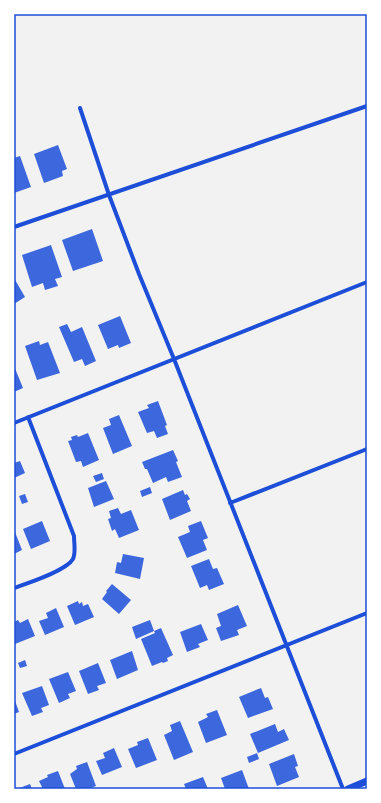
<svg xmlns="http://www.w3.org/2000/svg" width="381" height="803" viewBox="0 0 381 803" font-family="'Noto Sans',sans-serif">
<rect width="100%" height="100%" fill="#f2f2f2"/>
<path fill="#3d67dc" d="M58 145 67 169 62 171 63 176 44 183 34 154Z
M20 156 31 187 14 193V158Z
M92 229 103 261 73 271 62 240Z
M51 245 62 277 55 279 58 286 45 290 43 283 32 287 22 255Z
M14 278 25 297 14 304Z
M120 316 131 343 119 348 118 345 108 349 98 325Z
M67 324 71 332 82 327 96 361 85 366 82 359 74 362 59 327Z
M39 341 40 345 48 342 60 373 37 380 25 346Z
M14 366 23 388 14 392Z
M158 401 167 425 165 426 168 434 157 438 154 431 147 433 138 412 149 408 147 405Z
M119 415 132 446 113 454 103 428 111 425 109 419Z
M88 433 99 460 83 467 81 461 76 462 68 441 72 440 71 437 77 435 78 437Z
M173 450 178 461 176 462 182 477 168 482 166 477 153 483 147 469H145L142 462Z
M20 461 25 473 14 478V463Z
M102 473 104 479 96 482 93 476Z
M106 481 114 499 94 507 88 488Z
M150 487 152 493 142 497 140 491Z
M183 490 185 495 187 494 190 499 187 501 191 511 170 520 162 499Z
M25 494 28 502 22 504 19 496Z
M118 508 121 514 131 510 139 530 119 538 115 529 112 531 108 519 111 518 109 511Z
M42 521 50 541 31 549 23 529Z
M201 521 208 538 203 540 207 550 187 558 178 537 190 532 188 526Z
M14 532H15L22 550 14 554Z
M123 554 144 558 140 579 115 573 117 562 121 563Z
M209 559 213 569 217 568 224 584 209 590 207 585 200 588 191 566Z
M112 584 131 600 119 614 102 599 107 592 106 591Z
M78 601 79 604 82 602 83 606 88 604 94 617 75 625 67 606Z
M238 605 247 626 237 630 239 635 221 641 216 628 221 626 217 614Z
M56 608 64 627 45 635 39 621 48 618 46 613Z
M28 619 35 636 15 644 14 640V622L18 620 20 623Z
M150 620 154 631 161 628 173 655 167 658 168 661 163 663 162 662 152 666 141 639 155 633 154 631 136 639 132 627Z
M201 624 208 640 198 644 200 647 187 652 180 632Z
M132 651 138 670 117 679 110 660Z
M25 660 27 666 20 668 18 663Z
M98 663 106 683 97 686 99 690 88 694 79 671Z
M68 672 76 691 68 694 70 698 59 703 49 679Z
M42 686 49 705 41 708 43 712 32 716 22 693Z
M261 688 265 698 268 697 273 709 248 718 239 697Z
M14 698 19 712 14 714Z
M217 710 227 735 206 743 198 722 208 717 206 714Z
M180 721 193 752 174 760 164 735 172 731 170 725Z
M275 724 278 732 284 729 289 740 258 753 250 734Z
M148 738 157 760 136 768 128 749 138 745 137 742Z
M114 748 122 767 102 775 96 761 105 758 103 753Z
M257 753 259 759 249 763 247 757Z
M294 754 298 766 295 767 299 777 277 786 269 764Z
M87 762 96 786 88 789H76L70 774 77 769 76 766Z
M242 770 249 789H225L221 778Z
M58 771 65 789H43L39 781 48 777 47 775Z
M203 777 208 789H186L184 784Z
M30 784 32 789H17Z"/>
<g fill="none" stroke-linecap="round" stroke-linejoin="round">
<path stroke="#1d4ed8" stroke-width="4" d="M80 108 109 195 139 274 174 359 343 789
M14 227 367 106
M14 423 367 282
M230 503 367 449
M14 588C28 583 66 571 73 559 76 553 74 543 74 536L28 417
M14 754 367 613"/>
<path stroke="#1d4ed8" stroke-width="7" d="M348 789 367 781"/>
</g>
<rect width="381" height="803" fill="none" stroke="#ffffff" stroke-width="30"/>
<rect x="15" y="15" width="351" height="773" fill="none" stroke="#1d4ed8" stroke-width="1.5"/>
</svg>
